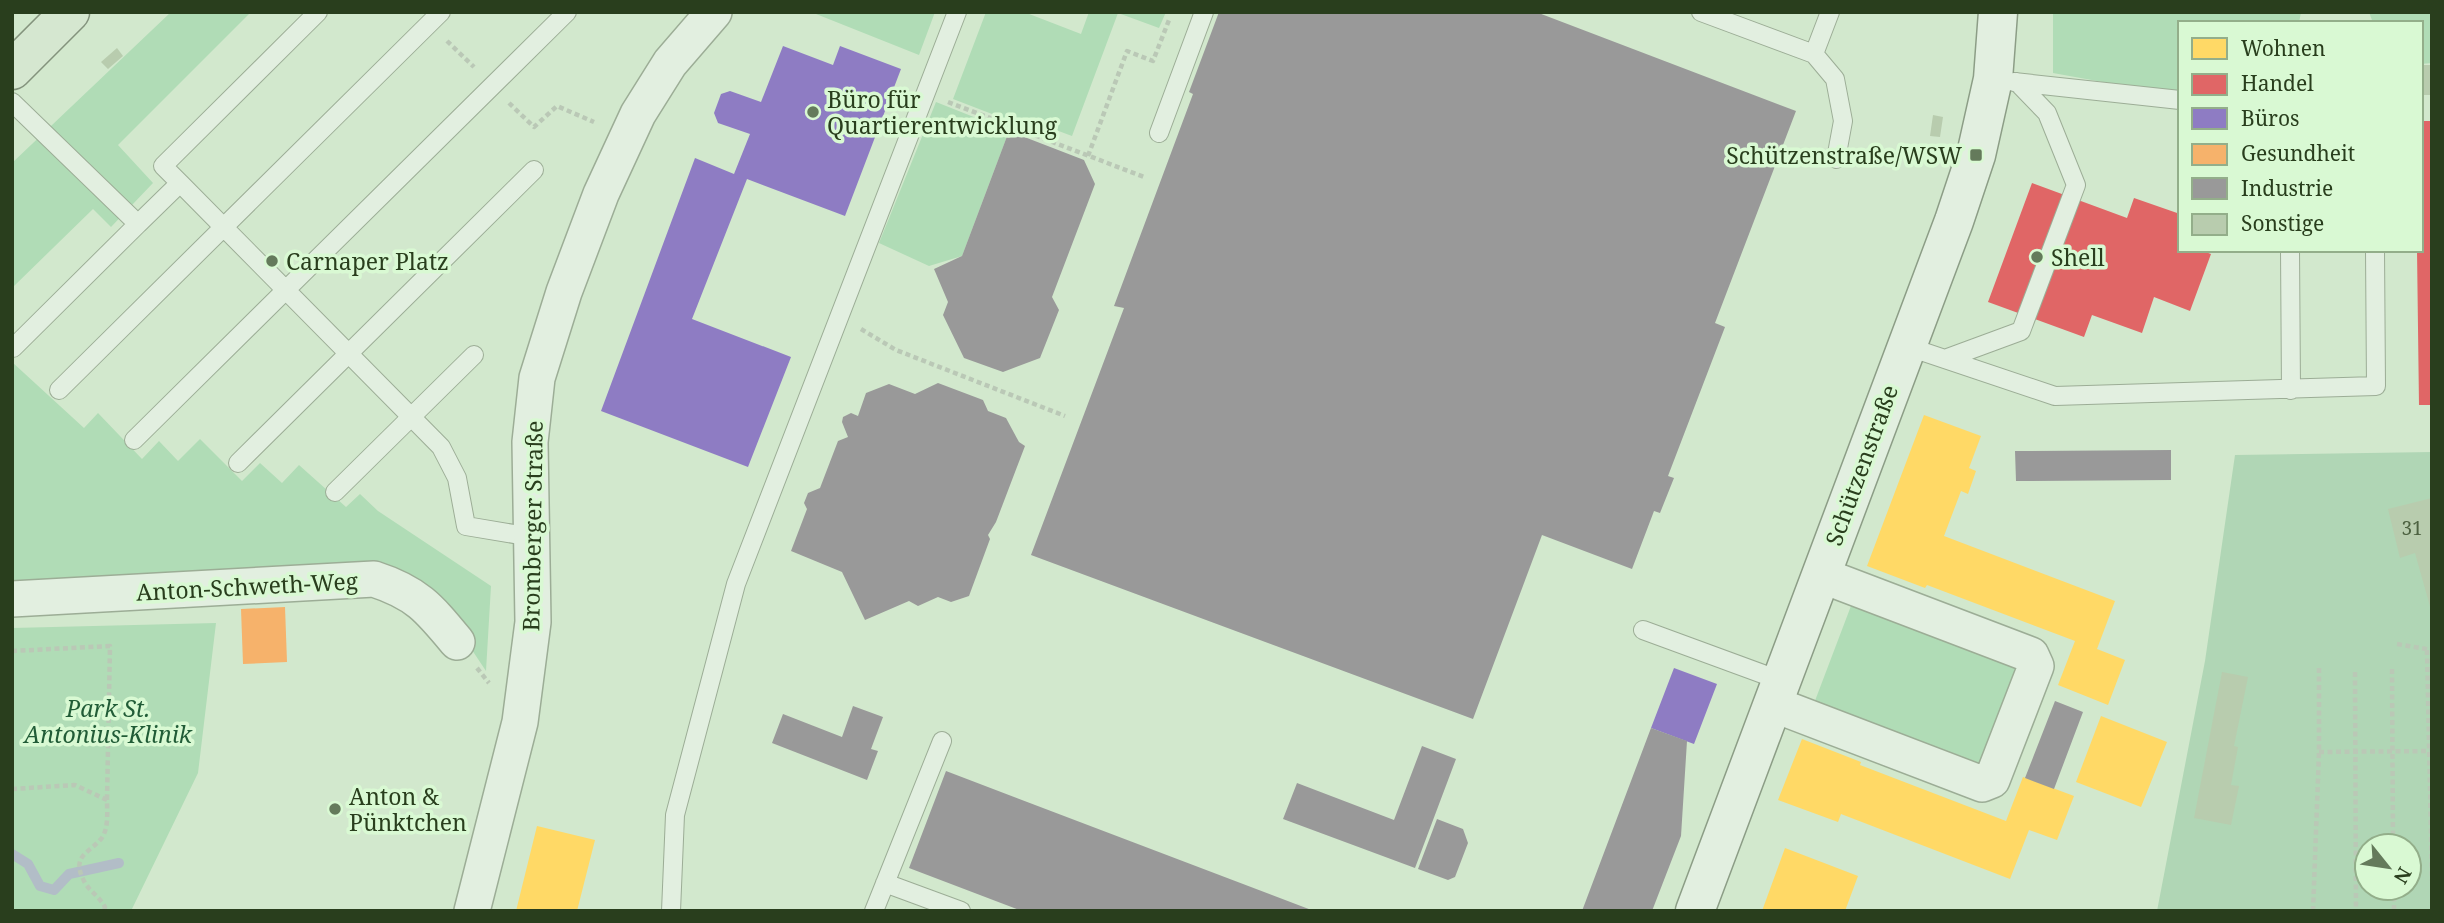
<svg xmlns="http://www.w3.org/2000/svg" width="2444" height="923" viewBox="0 0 2444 923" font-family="'Noto Serif',serif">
<rect width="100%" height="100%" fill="#d2e8cd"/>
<path fill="#b0dcb6" d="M171 12H251L118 145 153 183 111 227 93 209 12 288V163Z
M811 12H935L919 55Z
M986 12H1024L1081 34 1089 12H1166L1159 28 1118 13 1072 136 1029 120 1026 127 953 99Z
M2053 12H2301L2299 23H2180V96L2053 73Z
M2369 12H2432V63L2421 64V23H2373Z
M936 102 1009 131 962 256 929 266 879 243Z
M12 362 84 428 98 413 142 459 159 441 178 461 200 439 242 481 260 463 282 483 299 465 346 507 360 494 378 511 491 586 486 671 464 638 407 579 12 588Z
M1854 598 2021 665 1986 767 1813 706Z
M216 623 198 773 131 911H12V628Z"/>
<path fill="#b0d6b5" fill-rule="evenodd" d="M2432 452V911H2157L2205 661 2235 455ZM2367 846H2409V888H2367Z"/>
<path fill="#ffd966" d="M1924 415 1981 436 1969 468 1976 471 1968 494 1961 491 1944 536 2115 601 2097 649 2125 660 2108 705 2058 685 2075 641 1927 585 1925 588 1867 566Z
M2101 716 2167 742 2141 807 2076 782Z
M1802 739 1861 762 1860 765 2006 821 2023 777 2074 796 2057 840 2029 830 2010 879 1841 814 1838 822 1778 800Z
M537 826 595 840 577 911H516Z
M1785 848 1858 876 1845 911H1762Z"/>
<path fill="#e06666" d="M2421 121H2432V405H2419L2417 250H2421Z
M2032 183 2127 218 2134 198 2180 214V250H2200L2211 254 2190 311 2154 297 2142 333 2092 315 2084 337 1988 302Z"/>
<path fill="#8e7cc3" d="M783 46 833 65 840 46 901 69 845 216 747 179 692 319 791 357 748 467 601 411 695 158 734 174 750 134 718 123 714 113 721 94 730 91 761 102Z
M1674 668 1717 684 1694 744 1651 728Z"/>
<path fill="#f6b26b" d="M285 607 287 662 243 664 241 609Z"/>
<path fill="#999" d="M1219 12H1536L1796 111 1715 323 1725 327 1668 476 1674 478 1660 513 1654 511 1632 569 1542 535 1473 719 1031 555 1124 308 1114 306 1193 94 1189 92Z
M1009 131 1084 160 1095 184 1052 297 1059 310 1040 358 1003 372 964 358 943 315 948 302 934 269 962 256Z
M938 383 983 400 988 411 1006 418 1019 442 1025 446 996 522 988 535 990 539 969 596 951 602 938 597 918 606 909 601 865 620 842 572 791 551 807 509 804 503 808 493 820 488 838 441 848 437 842 422 843 417 851 413 858 416 866 393 889 384 915 394Z
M2171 450V480L2016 481 2015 451Z
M2055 701 2083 712 2054 789 2025 778Z
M853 706 883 717 871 749 878 751 867 780 772 743 783 714 842 737Z
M1651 728 1687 741 1681 836 1652 911H1582Z
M1422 746 1456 759 1415 868 1283 819 1297 783 1394 820Z
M946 771 1314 911H1022L909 868Z
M1437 819 1463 829 1468 843 1455 877 1448 880 1418 869Z"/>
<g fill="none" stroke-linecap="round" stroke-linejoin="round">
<path stroke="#b2bdc7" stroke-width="10" d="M12 854 28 864 40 886 54 890 69 874 119 863"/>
</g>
<path fill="#b8ccae" d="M117 48 123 56 108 69 101 62Z
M2421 65H2432V95H2421Z
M1933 115 1943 117 1940 137 1930 136Z
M2432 498V610H2431L2415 553 2400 558 2388 509Z
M2222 672 2248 677 2234 746 2238 747 2231 785 2239 786 2231 825 2194 818Z"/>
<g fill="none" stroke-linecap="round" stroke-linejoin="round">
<g stroke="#9cad96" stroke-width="20">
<path id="lane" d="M1701 12 1814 54 1835 79 1843 121 1836 159
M1814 54 1830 12
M2014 82 2180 100
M12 102 138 224 180 183 441 447 457 478 466 526 532 537
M1159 133 1204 12
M180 183 163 166 318 12
M2290 250 2291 390
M1906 346 2055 396 2376 386 2375 250
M13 348 138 224
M1945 359 2021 331 2076 185 2047 113 2017 82
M59 390 441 12
M134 440 567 12
M238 463 534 170
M335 492 474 355
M1643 630 1782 681
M885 883 961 911
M671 911 675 815 736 584 957 12
M874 911 942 741"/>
</g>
<g stroke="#9cad96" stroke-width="38">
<path id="street" d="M12 599 374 579C417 593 429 608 457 642
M1773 704 1982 784 1992 780 2036 666 2031 655 1821 575
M472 911 520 722 533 622 530 442 537 378 564 292 601 194 638 114 670 63 714 12"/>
</g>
<g stroke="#8c9d86" stroke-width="41">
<path id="secondary" d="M1695 911 1954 221 1976 155 1993 79 1998 12"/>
</g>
<g stroke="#83937d" stroke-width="41">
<path id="primary" d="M12 70 70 12"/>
</g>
<path stroke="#bac8b6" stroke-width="4.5" stroke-dasharray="5 3.5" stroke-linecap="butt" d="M447 41 474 67
M948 102 1144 177
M509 103 534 127 557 106 594 122
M1088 156 1127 51 1153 61 1169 20
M861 329 896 350 1065 416
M2397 644 2432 650
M2427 650 2432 881
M12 651 110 646 107 800
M477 668 489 683
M2392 669 2393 846
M2355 672 2356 911
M2319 752 2432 751
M12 789 75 785 107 800C107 812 109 829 101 839 88 854 71 856 84 881 89 891 99 896 105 907L104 911
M2394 888V911
M2313 911 2319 752V666"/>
<use href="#lane" stroke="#e2efe0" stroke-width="18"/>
<use href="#street" stroke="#e2efe0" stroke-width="35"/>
<use href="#secondary" stroke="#e2efe0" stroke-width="38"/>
<use href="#primary" stroke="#d5e7d0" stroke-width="38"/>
</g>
<g fill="#647a5b" stroke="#d9f9d3" stroke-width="2.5">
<circle cx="813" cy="112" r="7"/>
<rect x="1969" y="148" width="14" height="14" rx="3.5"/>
<circle cx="2037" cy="257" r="7"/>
<circle cx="272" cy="261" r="7"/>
<circle cx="335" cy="809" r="7"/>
</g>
<g text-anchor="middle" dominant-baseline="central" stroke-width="7" stroke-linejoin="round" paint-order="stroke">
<g font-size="19" fill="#4d6241">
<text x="2412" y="528">31</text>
</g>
<g font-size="23" fill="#293e1d" stroke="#d9f9d3" text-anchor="start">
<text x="827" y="99">Büro für<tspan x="827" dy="26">Quartierentwicklung</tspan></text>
<text x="1962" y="155" text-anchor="end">Schützenstraße/WSW</text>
<text x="2051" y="257">Shell</text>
<text x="286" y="261">Carnaper Platz</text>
<text x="349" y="796">Anton &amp;<tspan x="349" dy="26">Pünktchen</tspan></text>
</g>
<g font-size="23" fill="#293e1d" stroke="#d9f9d3">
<text transform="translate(1861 465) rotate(-70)">Schützenstraße</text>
<text transform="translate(532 526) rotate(-89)">Bromberger Straße</text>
<text transform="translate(247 586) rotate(-3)">Anton-Schweth-Weg</text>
</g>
<g font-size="23" font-style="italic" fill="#215c37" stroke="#d9f9d3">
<text x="108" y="708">Park St.<tspan x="108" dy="26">Antonius-Klinik</tspan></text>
</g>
</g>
<rect width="2444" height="923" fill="none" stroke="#293e1d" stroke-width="28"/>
<rect x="2178" y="21" width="245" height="231" fill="#d9f9d3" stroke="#93ae8a" stroke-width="2"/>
<rect x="2192" y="38" width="35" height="21" fill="#ffd966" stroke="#93ae8a" stroke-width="2"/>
<text x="2241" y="56" font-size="21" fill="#293e1d">Wohnen</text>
<rect x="2192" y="74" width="35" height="21" fill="#e06666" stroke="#93ae8a" stroke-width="2"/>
<text x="2241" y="91" font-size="21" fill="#293e1d">Handel</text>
<rect x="2192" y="108" width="35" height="21" fill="#8e7cc3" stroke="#93ae8a" stroke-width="2"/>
<text x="2241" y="126" font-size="21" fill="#293e1d">Büros</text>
<rect x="2192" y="144" width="35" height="21" fill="#f6b26b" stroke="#93ae8a" stroke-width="2"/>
<text x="2241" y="161" font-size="21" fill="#293e1d">Gesundheit</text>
<rect x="2192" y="178" width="35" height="21" fill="#999999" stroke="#93ae8a" stroke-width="2"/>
<text x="2241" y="196" font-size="21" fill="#293e1d">Industrie</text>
<rect x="2192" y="214" width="35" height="21" fill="#b8ccae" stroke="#93ae8a" stroke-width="2"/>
<text x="2241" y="231" font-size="21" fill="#293e1d">Sonstige</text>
<g transform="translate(2388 867) rotate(120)"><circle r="33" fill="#d9f9d3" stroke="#93ae8a" stroke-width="2"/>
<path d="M0-5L12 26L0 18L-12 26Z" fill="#647a5b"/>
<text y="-10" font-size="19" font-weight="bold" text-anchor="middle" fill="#293e1d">N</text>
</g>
</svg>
